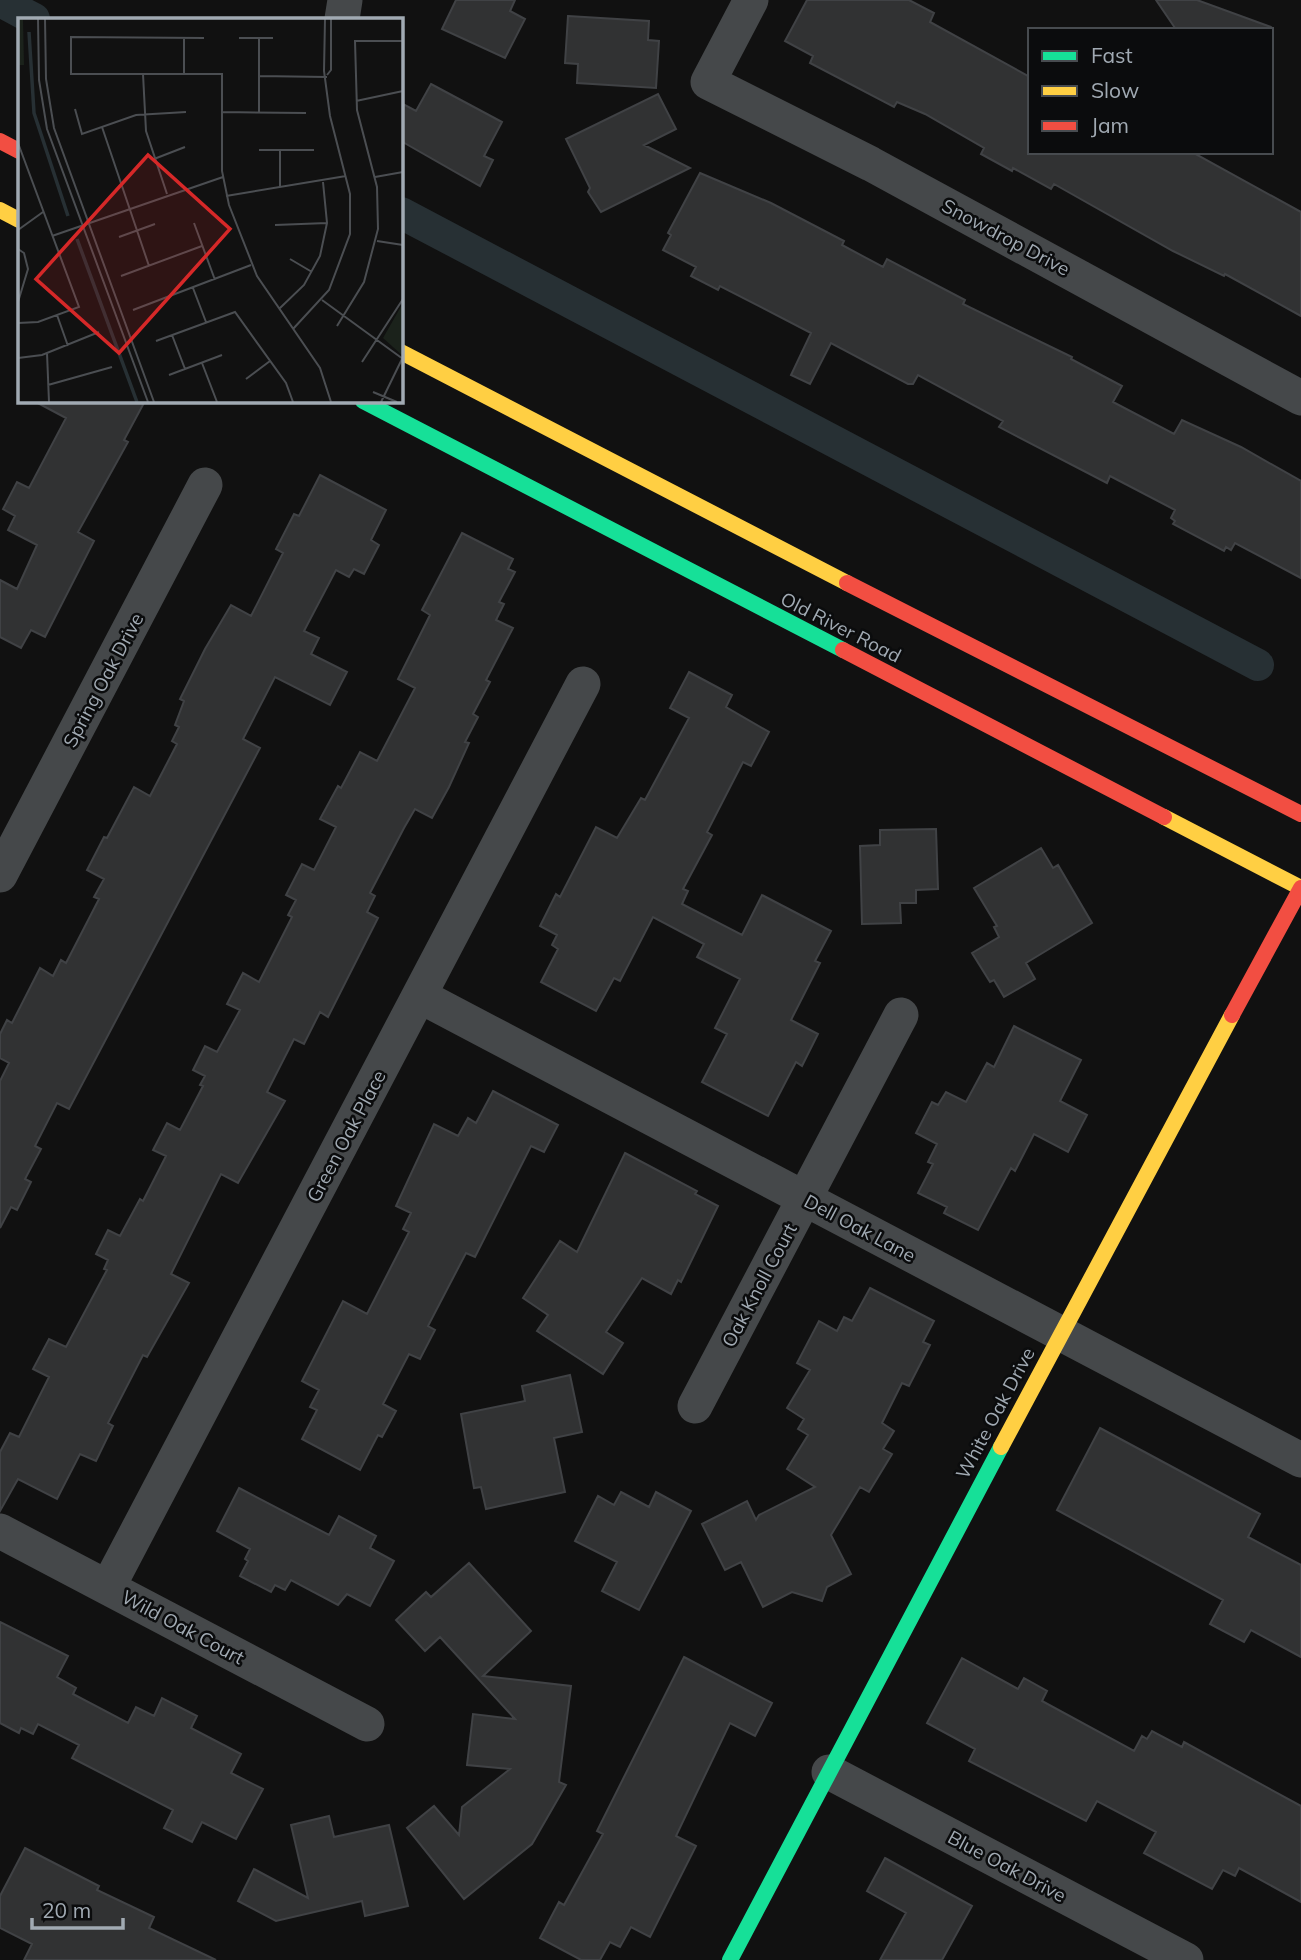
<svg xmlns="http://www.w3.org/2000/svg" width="1301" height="1960" viewBox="0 0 1301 1960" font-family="Mulish,sans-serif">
<rect width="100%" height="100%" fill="#111"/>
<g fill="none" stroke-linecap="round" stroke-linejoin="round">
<path stroke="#273034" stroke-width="32" d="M0 1 34 19
M401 213 1258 665"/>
</g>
<path fill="#313233" stroke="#404245" stroke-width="2" d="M456 0H515L510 11 525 19 505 58 442 29Z
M807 0H909L934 13 930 22 1030 77V152H1192L1301 212V316L1225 274 1224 276 1173 251 1054 184 1051 189 1013 168 1012 171 981 154 984 148 925 114 897 102 894 107 810 63 813 56 785 41Z
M1156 0H1197L1271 27 1270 30H1181L1175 28Z
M568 16 649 21 648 40 659 41 656 88 577 83 578 64 565 63Z
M431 84 502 122 484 156 493 160 480 186 401 141V103L416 111Z
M658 94 676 129 644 145 690 168 601 212 588 192 590 188 566 139Z
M700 173 771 203 844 241 842 245 883 267 887 259 965 300 963 304 1072 357 1071 359 1122 386 1113 402 1174 434 1182 420 1241 447 1301 481V578L1235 543 1231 550 1226 547 1224 551 1173 524 1175 521 1171 518 1175 510 1110 476 1107 483 999 427 1003 421 918 375 913 384H908L831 343 810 384 791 375 811 333 720 286 718 290 691 276 696 267 663 250 671 235 668 233Z
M34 401H145L124 440 128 442 78 532 94 541 45 637 31 630 21 648 0 637V580L17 589 37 545 8 530 15 516 3 509 17 482 29 488 66 418Z
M320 475 386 510 371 540 379 545 364 574 354 569 349 577 336 570 304 631 319 638 311 654 347 672 330 705 275 677 243 739 260 748 69 1109 57 1103 35 1146 41 1149 25 1179 31 1182 17 1210 11 1207 0 1228V1081L9 1063 0 1058V1034L7 1020 12 1023 40 968 53 976 61 960 66 963 99 899 94 897 104 879 87 870 104 837 107 838 134 787 150 796 177 744 172 741 179 727 175 725 184 701 180 699 205 649 231 605 251 616 283 553 276 549 294 514 299 516Z
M462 533 513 559 508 569 515 572 499 602 504 604 496 620 513 628 486 680 490 682 473 714 478 717 465 742 469 743 449 787 432 818 415 809 404 828 370 893 375 896 367 912 378 918 328 1017 320 1012 304 1044 294 1039 267 1092 285 1101 238 1183 221 1174 171 1274 189 1283 147 1357 143 1355 108 1423 113 1426 96 1461 80 1454 57 1499 18 1479 0 1511V1452L10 1433 19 1437 49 1377 33 1369 49 1339 66 1347 107 1270 104 1269 108 1260 96 1254 108 1230 120 1236 140 1199 143 1201 166 1156 153 1150 167 1123 180 1130 203 1086 200 1085 205 1076 193 1070 205 1046 217 1052 240 1010 227 1004 243 973 259 982 292 917 288 915 296 900 286 895 302 864 314 870 336 827 320 819 338 786 341 788 360 752 377 761 415 688 398 679 430 615 422 610Z
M689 672 732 695 726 707 769 732 751 766 743 762 707 832 712 835 683 889 688 891 682 904 742 935 762 895 831 931 815 961 820 963 791 1020 818 1034 802 1066 796 1062 768 1116 702 1082 727 1034 715 1028 740 979 697 957 704 944 653 917 620 981 614 978 596 1011 541 982 558 949 552 945 557 935 540 926 556 894 560 897 596 827 617 838 641 798 645 800 689 718 670 708Z
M936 829 938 889 916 890V903H900L901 923 862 924 860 846 880 845V830Z
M1041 848 1053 868 1058 865 1092 923 1026 963 1035 979 1004 997 994 980 990 982 972 953 999 937 994 927 997 926 974 888Z
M1014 1026 1081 1060 1060 1101 1087 1115 1068 1152 1034 1134 1015 1171 1011 1168 978 1230 944 1213 947 1207 918 1193 933 1164 928 1162 937 1144 916 1133 932 1102 938 1105 946 1092 966 1102 987 1063 994 1067Z
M493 1091 558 1125 544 1152 531 1146 475 1257 466 1253 428 1326 435 1330 420 1359 409 1354 383 1404 396 1411 382 1437 378 1435 360 1470 302 1439 317 1410 310 1407 319 1390 302 1381 343 1301 367 1314 390 1269 409 1232 403 1229 411 1213 396 1206 434 1124 458 1136 468 1118 476 1123Z
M625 1153 697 1191 695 1194 718 1206 681 1282 678 1280 671 1294 642 1278 606 1332 623 1343 603 1374 537 1331 548 1315 523 1298 560 1241 577 1252Z
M870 1288 934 1321 923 1342 930 1345 909 1386 902 1383 882 1423 894 1431 883 1449 892 1454 869 1492 860 1487 831 1535 851 1574 827 1587 822 1601 792 1592 763 1607 741 1562 725 1570 702 1524 747 1501 756 1520 759 1515 815 1487 787 1469 808 1435 798 1429 804 1419 787 1408 810 1370 797 1363 819 1321 837 1331 844 1317 852 1321Z
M570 1375 582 1432 554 1438 565 1492 486 1509 481 1487 474 1488 461 1414 525 1401 522 1386Z
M1100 1428 1260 1514 1248 1537 1301 1565V1657L1251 1630 1244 1642 1210 1624 1223 1600 1057 1510Z
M239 1488 329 1535 339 1516 376 1536 370 1548 394 1561 370 1606 347 1594 338 1605 291 1580 285 1590 275 1585 271 1592 240 1576 248 1561 245 1559 250 1549 217 1531Z
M621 1492 649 1507 656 1492 691 1511 639 1610 602 1591 617 1562 575 1541 598 1496 614 1505Z
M469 1563 531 1631 483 1676 571 1686 559 1782 566 1785 532 1844 464 1899 407 1828 434 1806 459 1835 462 1807 510 1769 467 1765 473 1714 515 1719 440 1637 425 1651 396 1620 426 1592 431 1597Z
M0 1622 68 1656 57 1677 76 1688 73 1694 128 1723 136 1707 154 1716 162 1698 197 1716 191 1728 241 1754 231 1773 263 1789 236 1839 202 1822 192 1842 164 1828 173 1810 72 1758 79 1745 38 1724 33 1734 21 1728 19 1733 0 1723Z
M684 1657 772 1703 755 1736 730 1723 676 1836 696 1846 650 1937 631 1927 620 1947 610 1942 600 1960H581L540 1938 559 1902 564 1905 603 1834 597 1831Z
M962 1658 1018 1689 1024 1678 1047 1691 1042 1701 1134 1751 1142 1736 1147 1739 1152 1731 1182 1747 1184 1742 1301 1806V1902L1239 1868 1235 1876 1223 1870 1212 1889 1144 1853 1156 1832 1097 1801 1086 1821 969 1761 975 1749 927 1723Z
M329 1816 334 1837 389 1825 408 1906 365 1916 362 1901 276 1921 238 1901 254 1869 308 1898 291 1825Z
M25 1848 99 1886 97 1890 154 1917 149 1928 216 1960H24L32 1944 0 1928V1896Z
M885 1858 972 1906 942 1960H880L906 1913 867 1891Z"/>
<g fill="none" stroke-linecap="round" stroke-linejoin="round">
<path stroke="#45484a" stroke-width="35" d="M751 0 708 82 871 164 1301 398
M342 19 345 0
M0 875 205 485
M420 996 1301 1460
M695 1406 901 1015
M0 1531 367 1724
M108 1587 583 684
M829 1772 1186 1960"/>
<path stroke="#16e098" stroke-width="16" d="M363 401 843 650
M730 1960 1001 1447"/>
<path stroke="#ffcf43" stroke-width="16" d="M0 210 19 220
M401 352 847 583
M1164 817 1301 888
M1001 1447 1232 1015"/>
<path stroke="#f24e42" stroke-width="16" d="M0 141 19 151
M847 583 1301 814
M843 650 1164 817
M1232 1015 1301 888"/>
</g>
<g text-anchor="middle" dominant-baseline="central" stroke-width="5" stroke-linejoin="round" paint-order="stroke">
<g font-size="19" fill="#a1aab3" stroke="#0b0c0d">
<text transform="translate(1006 237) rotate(28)">Snowdrop Drive</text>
<text transform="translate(841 627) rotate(27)">Old River Road</text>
<text transform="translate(103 680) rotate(-62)">Spring Oak Drive</text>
<text transform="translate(346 1136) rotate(-62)">Green Oak Place</text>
<text transform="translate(860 1228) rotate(28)">Dell Oak Lane</text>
<text transform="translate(759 1285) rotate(-62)">Oak Knoll Court</text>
<text transform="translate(995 1413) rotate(-62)">White Oak Drive</text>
<text transform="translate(183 1627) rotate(28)">Wild Oak Court</text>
<text transform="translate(1007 1866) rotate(28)">Blue Oak Drive</text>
</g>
</g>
<g transform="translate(18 18)">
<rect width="385" height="385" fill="#111"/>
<path d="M0 1H5L6 47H0ZM385 285V338L365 320Z" fill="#1b221b"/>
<path fill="none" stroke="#273034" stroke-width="3.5" d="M11 14 16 95 50 198M59 221 119 384"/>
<path fill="none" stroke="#4b4e52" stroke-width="2" d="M20 1 21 62 29 111 130 384M27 1 28 61 36 110 136 384M186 20 53 19V56H204V153L211 187 239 258 302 350 313 384M221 20H255M125 56 128 113 149 176M166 56V20M309 57 313 52V1M241 58 309 59M338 83 385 73M57 91 64 116 118 97 168 94M204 94 288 95M241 95V20M84 109 131 248M0 125 61 289 20 304 0 305M241 132H296M136 141 167 129M357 159 385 154M262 168V132M208 178 328 158M176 205 197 262M257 207 309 205M0 212 25 194M34 218 205 159M101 219 137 206M359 223 385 227M0 231 6 235 10 251 0 284M272 241 294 254M103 258 184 228M175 270 188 304M304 282 385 341M261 291 286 267 302 238 309 205 305 164M115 292 233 247M39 297 50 328M319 308 346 264 360 211 359 169 339 92 337 23H385M275 311 311 272 332 216V176L312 98 306 53 307 1M154 317 167 351M138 323 217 294 268 365 275 384M29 335 31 384M0 340 24 337 81 314M344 344 385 281M184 345 199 384M151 357 204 337M228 361 252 343M30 367 94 349M355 374 379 384M363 384 384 341"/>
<path fill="#d62828" fill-opacity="0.15" stroke="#d62828" stroke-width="3.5" d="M130 137 212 211 101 335 18 261Z"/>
<rect width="385" height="385" fill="none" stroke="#a1aab3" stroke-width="3.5"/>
</g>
<rect x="1028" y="28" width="245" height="126" fill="#0b0c0d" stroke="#474b4f" stroke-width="2"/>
<rect x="1042" y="51" width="35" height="10" fill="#16e098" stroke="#474b4f" stroke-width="2"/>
<text x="1091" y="63" font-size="21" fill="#a1aab3">Fast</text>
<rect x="1042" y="86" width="35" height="10" fill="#ffcf43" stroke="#474b4f" stroke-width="2"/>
<text x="1091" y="98" font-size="21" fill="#a1aab3">Slow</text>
<rect x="1042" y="121" width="35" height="10" fill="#f24e42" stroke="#474b4f" stroke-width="2"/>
<text x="1091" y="133" font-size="21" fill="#a1aab3">Jam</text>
<path d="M32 1918v10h91v-10" fill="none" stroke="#a1aab3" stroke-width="3.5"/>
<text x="42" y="1918" font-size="21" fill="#a1aab3" stroke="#0b0c0d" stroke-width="5" paint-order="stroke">20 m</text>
</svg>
